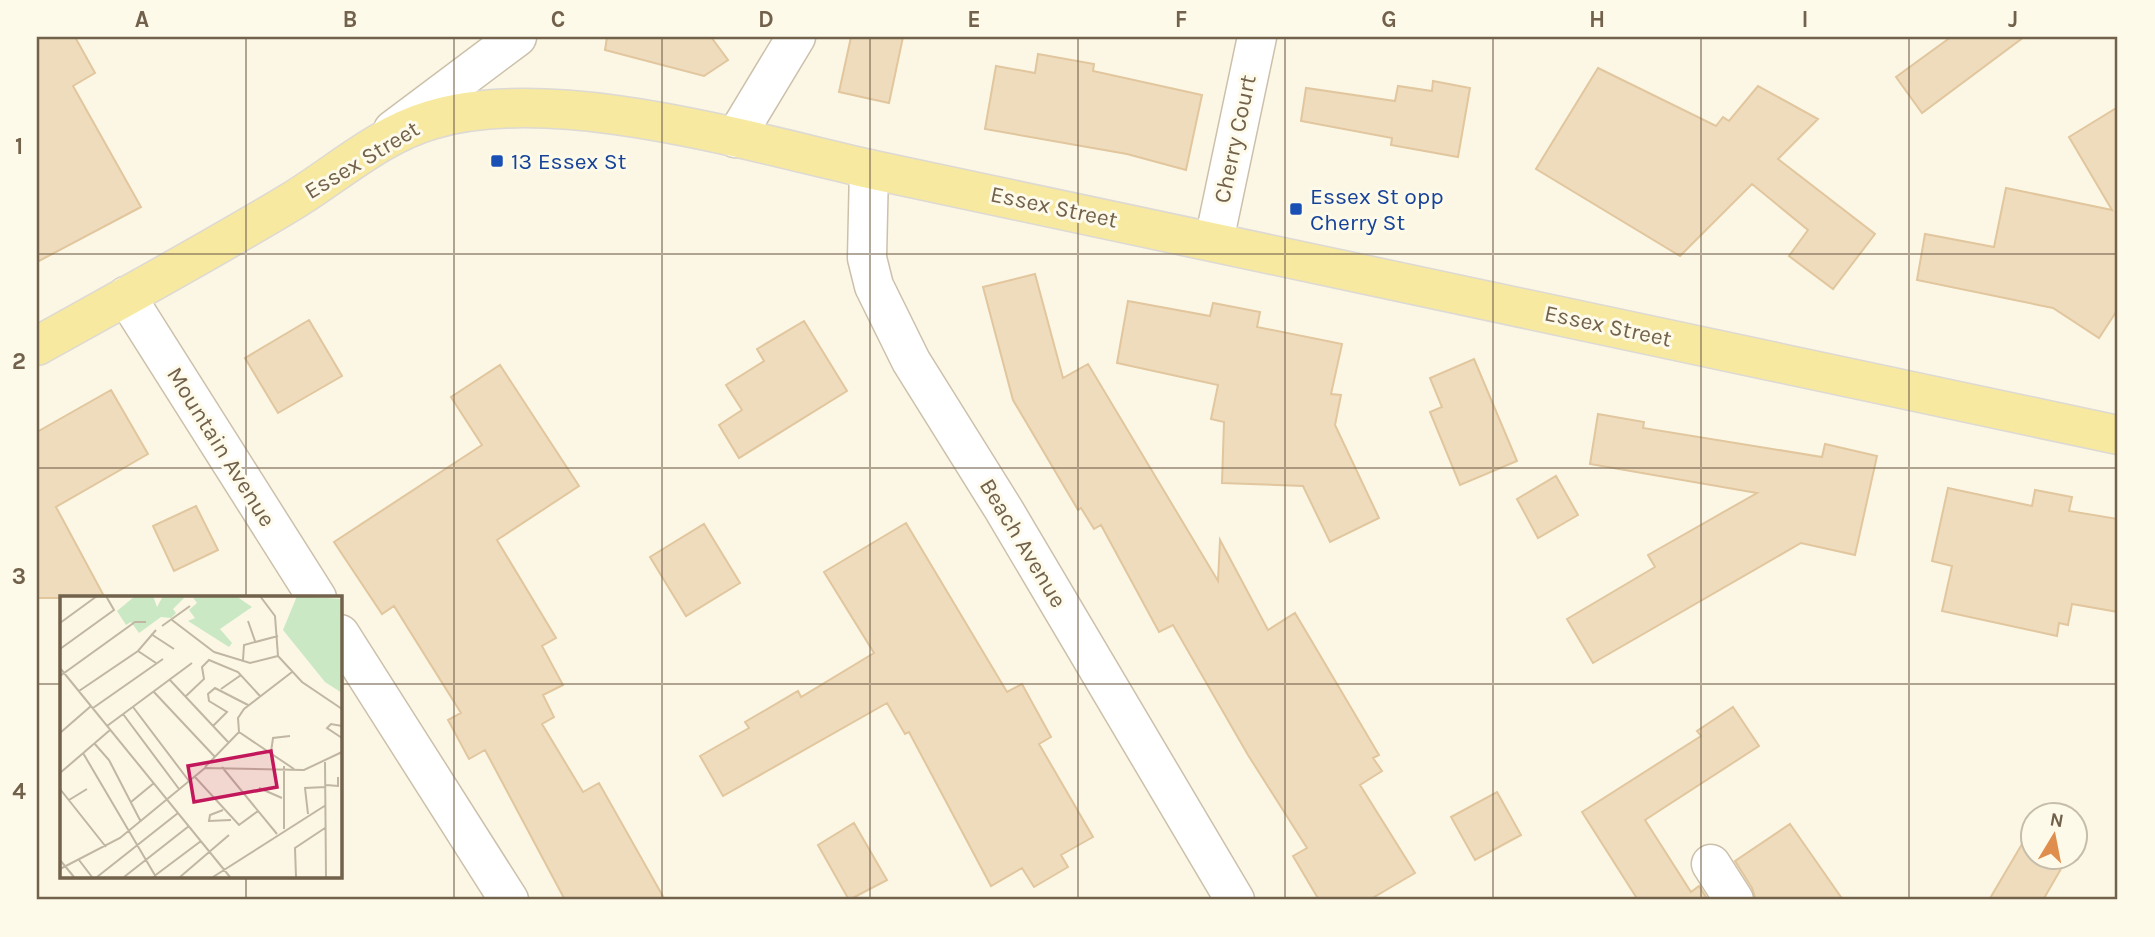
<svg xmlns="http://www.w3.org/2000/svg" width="2155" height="937" viewBox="0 0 2155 937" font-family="Karla,sans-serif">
<rect width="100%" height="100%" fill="#fbf7e4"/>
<path fill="#efdcbd" stroke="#e1c69e" stroke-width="2" d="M37 37H75L95 73 73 86 141 207 37 262Z
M607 37H711L728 60 704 76 605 50Z
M851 37H903L889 103 839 92Z
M1951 37H2024L1922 113 1896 77Z
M1038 54 1094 64 1093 71 1202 95 1186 170 1127 154 985 129 996 66 1035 73Z
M1598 68 1716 126 1723 117 1729 121 1758 86 1818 119 1778 159 1875 234 1833 289 1789 256 1808 230 1752 184 1680 256 1536 169Z
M1433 81 1470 88 1458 157 1391 145 1392 138 1301 121 1306 88 1395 101 1398 86 1432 91Z
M2118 107V309L2099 338 2053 308 1917 280 1925 234 1994 247 2006 188 2112 210 2069 137Z
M1035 274 1063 378 1088 364 1218 581 1220 540 1268 630 1295 613 1379 755 1373 758 1382 771 1360 785 1415 873 1369 900H1319L1293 856 1307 848 1248 755 1173 625 1159 632 1101 525 1094 529 1081 508 1078 510 1013 400 983 287Z
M1128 301 1210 316 1213 303 1260 312 1257 327 1342 344 1331 394 1341 395 1335 425 1379 518 1330 542 1303 486 1222 483 1224 422 1211 419 1218 385 1117 363Z
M309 320 342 376 278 413 245 358Z
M804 321 847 391 739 458 719 425 742 410 726 385 764 361 757 349Z
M1474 359 1517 461 1460 485 1430 412 1442 407 1430 378Z
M500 365 579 486 497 540 556 638 542 646 563 685 543 695 554 717 542 724 583 792 599 783 665 900H565L485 750 469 759 448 720 461 713 394 606 382 614 334 542 482 445 451 397Z
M111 390 148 454 56 507 105 598H37V432Z
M1598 414 1644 422 1643 428 1822 457 1825 444 1877 456 1855 555 1801 543 1593 663 1567 619 1655 567 1648 555 1757 493 1590 464Z
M1556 476 1578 515 1538 538 1517 499Z
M1948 488 2032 506 2035 490 2072 497 2069 511 2118 519V612L2072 604 2068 625 2059 623 2057 636 1942 611 1952 566 1932 561Z
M196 506 218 550 174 571 153 526Z
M906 523 1007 692 1022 684 1051 737 1039 744 1093 837 1061 855 1068 867 1034 887 1022 868 991 886 909 732 905 734 887 703 723 796 700 756 749 728 745 722 798 691 801 697 874 653 824 572Z
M704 524 740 583 686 616 650 557Z
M1733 707 1759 746 1645 820 1691 892 1699 886 1708 900H1638L1582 812 1701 736 1697 731Z
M1497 792 1521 835 1475 860 1451 817Z
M854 823 887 880 849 900 818 845Z
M1790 824 1843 900H1756L1752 888 1735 861Z
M2025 839 2033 843V857H2055L2065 862 2043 900H1989Z"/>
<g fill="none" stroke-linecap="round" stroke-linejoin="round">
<g stroke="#ccc0ab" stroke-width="41">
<path id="minor" d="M393 130 517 37
M735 138 796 37
M869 169 867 258 874 286 911 361 1004 510 1235 900
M1214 241 1257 37
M126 296 317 598
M340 634 509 900
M1711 864 1734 900"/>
</g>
<g stroke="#ddd9d4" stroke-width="41">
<path id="major" d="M37 346C123 298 210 251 294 200 339 172 380 135 431 120 552 83 747 141 869 169L2118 435"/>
</g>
<use href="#minor" stroke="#fff" stroke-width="38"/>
<use href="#major" stroke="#f7e99f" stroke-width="38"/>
</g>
<path fill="none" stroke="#72614b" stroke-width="2" stroke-opacity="0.55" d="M246 37V598M454 37V900M662 37V900M870 37V900M1078 37V900M1285 37V900M1493 37V900M1701 37V900M1909 37V900M37 254H2118M37 468H2118M37 684H61M340 684H2118M246 876V900"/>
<g fill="#1a4fb4" stroke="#fefaea" stroke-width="2.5">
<rect x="490" y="154" width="14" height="14" rx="3.5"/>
<rect x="1289" y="202" width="14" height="14" rx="3.5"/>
</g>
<g text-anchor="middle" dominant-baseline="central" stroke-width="6" stroke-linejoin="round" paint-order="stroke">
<g font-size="23" fill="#72614b" stroke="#fefaea">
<text transform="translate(1235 139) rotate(-78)">Cherry Court</text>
<text transform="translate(362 160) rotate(-31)">Essex Street</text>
<text transform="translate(1054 207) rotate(12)">Essex Street</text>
<text transform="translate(1608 326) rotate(12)">Essex Street</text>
<text transform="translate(221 447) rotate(58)">Mountain Avenue</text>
<text transform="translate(1023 543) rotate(59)">Beach Avenue</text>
</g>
<g font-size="23" fill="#164399" stroke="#fefaea" text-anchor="start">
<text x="511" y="161">13 Essex St</text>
<text x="1310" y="196">Essex St opp<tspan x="1310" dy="26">Cherry St</tspan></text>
</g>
</g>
<g transform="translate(60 596)">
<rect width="282" height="282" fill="#fbf7e4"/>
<path d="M75 0H93L97 11 103 0H126L113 13 116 17 111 22 101 21 79 37 71 26 66 29 57 15ZM132 0H176L192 11 160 33 172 47 169 51 128 25 135 22 129 14 137 7ZM237 0 282 3V97L265 86 223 34Z" fill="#cae8c3"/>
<path fill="none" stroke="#c0b6a2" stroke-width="2" d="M200 0 215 20 218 60M112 24 154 56M188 25 195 45M0 27 37 0M102 30 130 10M91 38 114 53M0 53 54 14 46 0M78 55 96 67M154 56 190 67 218 60M218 60 242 86 282 113M183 64 184 49 218 40M0 72 170 281M0 80 75 26H86M109 83 169 147M161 93 181 79M19 95 78 55 96 34M93 95 155 161M126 100 144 83 142 71 149 64 178 76 200 100M73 111 129 185M33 112 103 63M63 118 119 193M47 130 132 67M153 130 167 116 149 105 148 98 155 92 188 109M282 130 271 128 267 132 282 142M179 136 178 122 184 113 232 76M179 136 234 173M0 137 31 110M34 147 49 164 81 226M211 156 213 142 230 140M23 157 96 281M265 166 266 281M224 170V233M145 171 179 136M162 171 217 238M0 177 50 134M135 181 179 229 198 215M266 189 278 190V181M199 192 222 202M0 193 46 251M9 204 27 193M71 206 94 187M163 214 150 219 149 225 171 224M248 218 245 192 266 191M0 264 14 281M19 264 32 281M0 273 60 242 145 172 244 174 282 156M37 281 118 217M64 281 129 230M93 281 141 245M120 281 169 239M153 281 266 209M236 281 235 252 265 232"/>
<path fill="#c2185b" fill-opacity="0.15" stroke="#c2185b" stroke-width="3.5" d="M211 155 217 191 134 206 128 170Z"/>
<rect width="282" height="282" fill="none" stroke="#72614b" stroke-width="3.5"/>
</g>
<rect width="2155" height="937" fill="none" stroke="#fefaea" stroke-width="77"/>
<g transform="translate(2054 836) rotate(10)"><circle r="33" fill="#fefaea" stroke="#c6bdaa" stroke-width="2"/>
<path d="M0-5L12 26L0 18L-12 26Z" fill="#e08e4e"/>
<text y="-10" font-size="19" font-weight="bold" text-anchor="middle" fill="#72614b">N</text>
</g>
<rect x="38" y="38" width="2078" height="860" fill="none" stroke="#72614b" stroke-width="2.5"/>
<g font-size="23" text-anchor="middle" font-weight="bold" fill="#72614b">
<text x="142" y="27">A</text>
<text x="350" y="27">B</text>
<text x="558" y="27">C</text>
<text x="766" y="27">D</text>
<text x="974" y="27">E</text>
<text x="1181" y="27">F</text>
<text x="1389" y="27">G</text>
<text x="1597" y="27">H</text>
<text x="1805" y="27">I</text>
<text x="2013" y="27">J</text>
<text x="19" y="154">1</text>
<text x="19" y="369">2</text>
<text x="19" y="584">3</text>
<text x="19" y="799">4</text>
</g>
</svg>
